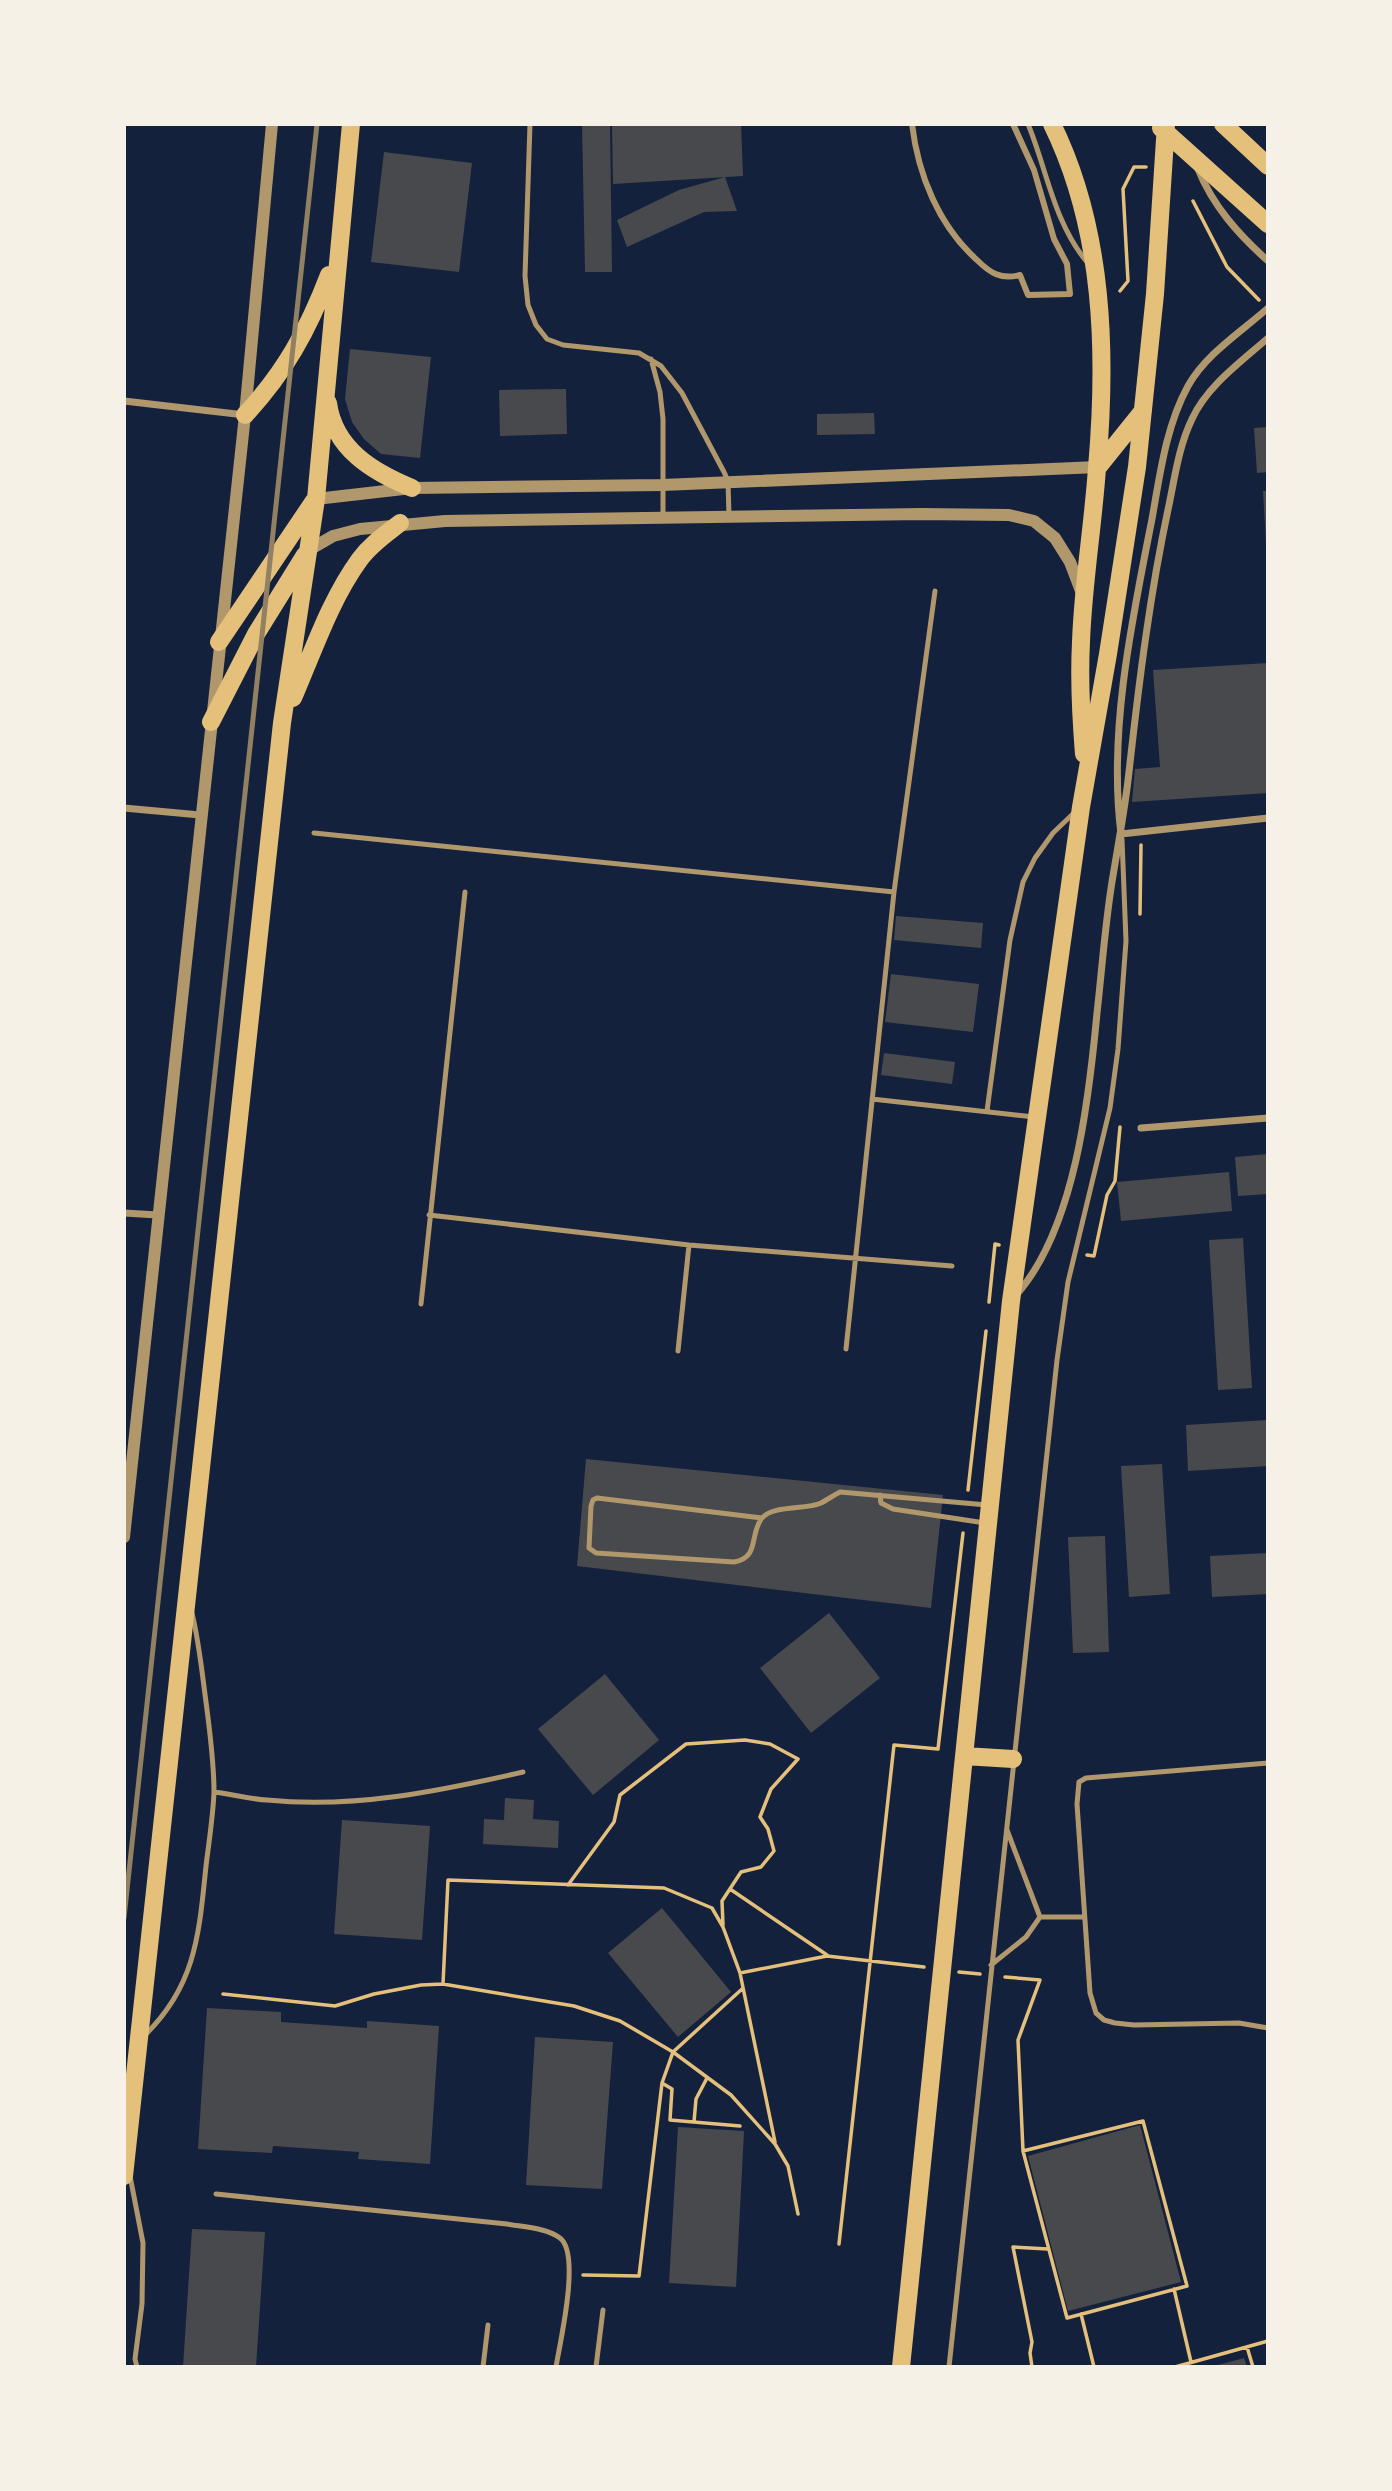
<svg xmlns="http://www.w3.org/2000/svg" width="1392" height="2491" viewBox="0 0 1392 2491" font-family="Roboto,sans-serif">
<rect width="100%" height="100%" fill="#14213d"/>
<path fill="#48494c" d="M582 124H610L612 272H585Z
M612 124H741L743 176 613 184Z
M384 152 472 163 459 272 371 262Z
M725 177 737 211 704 212 627 247 617 220 679 190Z
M350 349 431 357 420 458 381 454 364 439 352 422 345 399Z
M566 389 567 434 500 436 499 390Z
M874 413 875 434 817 435V414Z
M1268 427V472L1257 473 1254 428Z
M1263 491H1268V543H1266Z
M1268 663V793L1132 802 1135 769 1160 767 1153 670Z
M896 916 983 923 981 948 894 940Z
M891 974 979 984 973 1032 885 1022Z
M884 1053 955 1062 952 1084 881 1075Z
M1268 1154V1194L1238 1196 1235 1157Z
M1229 1172 1232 1211 1121 1221 1117 1182Z
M1243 1238 1252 1388 1218 1390 1209 1240Z
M1268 1420V1466L1188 1471 1186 1425Z
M586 1459 943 1495 931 1608 577 1566Z
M1162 1464 1170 1594 1129 1597 1121 1466Z
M1105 1536 1109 1652 1073 1653 1068 1537Z
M1268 1553V1594L1212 1597 1210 1556Z
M829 1613 880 1678 811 1733 760 1668Z
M605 1674 659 1740 593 1795 538 1729Z
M505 1798 534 1800 533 1819 559 1821 558 1848 483 1844 484 1819 504 1820Z
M342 1820 430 1826 422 1940 334 1934Z
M662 1908 731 1992 678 2037 608 1953Z
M207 2008 281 2012V2022L367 2028V2021L439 2026 430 2164 358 2159 359 2152 273 2146 272 2153 198 2149Z
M535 2037 613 2042 602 2189 526 2185Z
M1140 2125 1181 2282 1068 2311 1028 2156Z
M678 2127 744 2131 736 2287 669 2283Z
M192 2229 265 2232 256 2367H183Z
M1244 2358 1247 2367H1214V2366Z"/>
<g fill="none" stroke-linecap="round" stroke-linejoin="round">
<path stroke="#e5c07b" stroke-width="3.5" d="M1193 201 1227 267 1259 300
M1120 291 1128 281 1123 189 1134 167H1146
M1140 914 1141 845
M1087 1255 1094 1256 1107 1195 1115 1181 1120 1127
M989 1302 995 1244 999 1245
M968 1490 986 1331
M568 1885 614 1822 620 1795 686 1744 745 1740 770 1744 798 1759 771 1789 760 1817 768 1829 774 1851 761 1867 741 1872 722 1901 723 1925
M730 1889 827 1955
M959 1972 980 1974
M740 1973 827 1956 924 1967
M1005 1977 1040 1980 1018 2040 1023 2151
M443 1984 448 1880 664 1888 712 1908 723 1927 740 1973 775 2142
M223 1994 335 2006 374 1994 421 1985 443 1984 574 2006 620 2021 673 2052 731 2095 775 2144 788 2166 798 2214
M1143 2121 1187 2286 1067 2318 1023 2151Z
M694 2122 696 2099 707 2078
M740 2126 670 2120 672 2089 662 2083 673 2052 742 1989
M839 2244 894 1745 938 1749 963 1533
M583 2275 639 2276 662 2083
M1174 2289 1191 2362
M1081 2314 1094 2367
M1247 2347 1253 2367
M1032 2367 1030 2353 1032 2342 1013 2247 1048 2249
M1175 2367 1268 2341"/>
<path stroke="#b1986c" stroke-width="5" d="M530 124 525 276 528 305 536 325 547 339 563 345 639 353 661 366 682 393 724 472 728 481 729 516
M1028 124C1047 170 1054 223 1087 262
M651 359 660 392 663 419V517
M314 833 894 892
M872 1099 1034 1117
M987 1111 1010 940 1023 882 1035 858 1053 833 1076 811
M429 1215 689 1245 952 1266
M421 1304 465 892
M846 1349 894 892 935 591
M678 1351 689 1245
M880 1495 881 1503 893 1509 985 1523
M762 1518 597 1498 593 1500 591 1506 589 1548 596 1553 734 1562C760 1558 749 1534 762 1518 773 1505 806 1510 821 1503 827 1500 834 1495 840 1492L987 1505
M1268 1763 1086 1778 1079 1782 1077 1804 1090 1993 1096 2013 1104 2020 1115 2023 1134 2025 1239 2023 1268 2028
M214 1792C231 1794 249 1799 267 1800 353 1809 440 1791 523 1772
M1040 1917H1084
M991 1965 1026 1937 1040 1917 1007 1830
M144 2036C196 1986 199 1934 206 1866 209 1841 213 1817 214 1792 214 1762 210 1732 206 1702 202 1672 199 1642 192 1613
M130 2176 143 2243 142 2304 135 2359 137 2367
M216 2194 507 2224C524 2227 547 2228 560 2238 581 2254 560 2342 556 2367
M483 2367 488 2325
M596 2367 603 2310
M949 2367 1057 1360 1068 1282 1110 1108 1118 1049 1126 941 1122 839"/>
<path stroke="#b1986c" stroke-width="6" d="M912 124C918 175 939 226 977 260 990 273 1001 280 1020 275L1028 295 1070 294 1067 264 1054 239 1034 170 1013 124"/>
<path stroke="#b1986c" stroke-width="7" d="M1198 169C1213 206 1238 234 1268 261
M1268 308C1241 332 1206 354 1188 386 1166 426 1160 474 1152 519 1132 620 1108 732 1121 834L1268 818
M124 401 245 415
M124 808 200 815
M1141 1128 1268 1118
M124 1213 158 1215
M1017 1294C1075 1228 1089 1099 1097 1013 1102 969 1105 925 1112 882 1118 845 1125 809 1129 772 1139 682 1150 593 1169 505 1175 476 1179 446 1192 419 1207 386 1242 361 1268 338"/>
<path stroke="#b1986c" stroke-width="12" d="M316 499 412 488 662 485 1098 467
M309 550 333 536 360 529 445 521 922 514 1009 515 1034 521 1055 538 1070 562 1083 596
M124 1537 245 415 272 124"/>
<path stroke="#e5c07b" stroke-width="18" d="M1052 124C1104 230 1107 353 1097 468 1093 526 1083 584 1081 642 1079 679 1081 717 1084 754
M1223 124 1268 166
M1161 128 1268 224
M328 403C334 449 373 472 412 488
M245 415C285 372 308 330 329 275
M1098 467 1143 411
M219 642 314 501
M293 698C313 652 330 600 360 559 371 544 386 534 400 523
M211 722 256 634 305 555
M964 1756 1013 1759
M124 2176 282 723 316 499 351 124
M901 2367 1011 1301 1081 807 1108 654 1137 467 1155 294 1166 124"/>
<path stroke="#918062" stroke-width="5" d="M124 1918 317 124"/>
</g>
<rect width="1392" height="2491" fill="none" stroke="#f6f1e7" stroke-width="252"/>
</svg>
